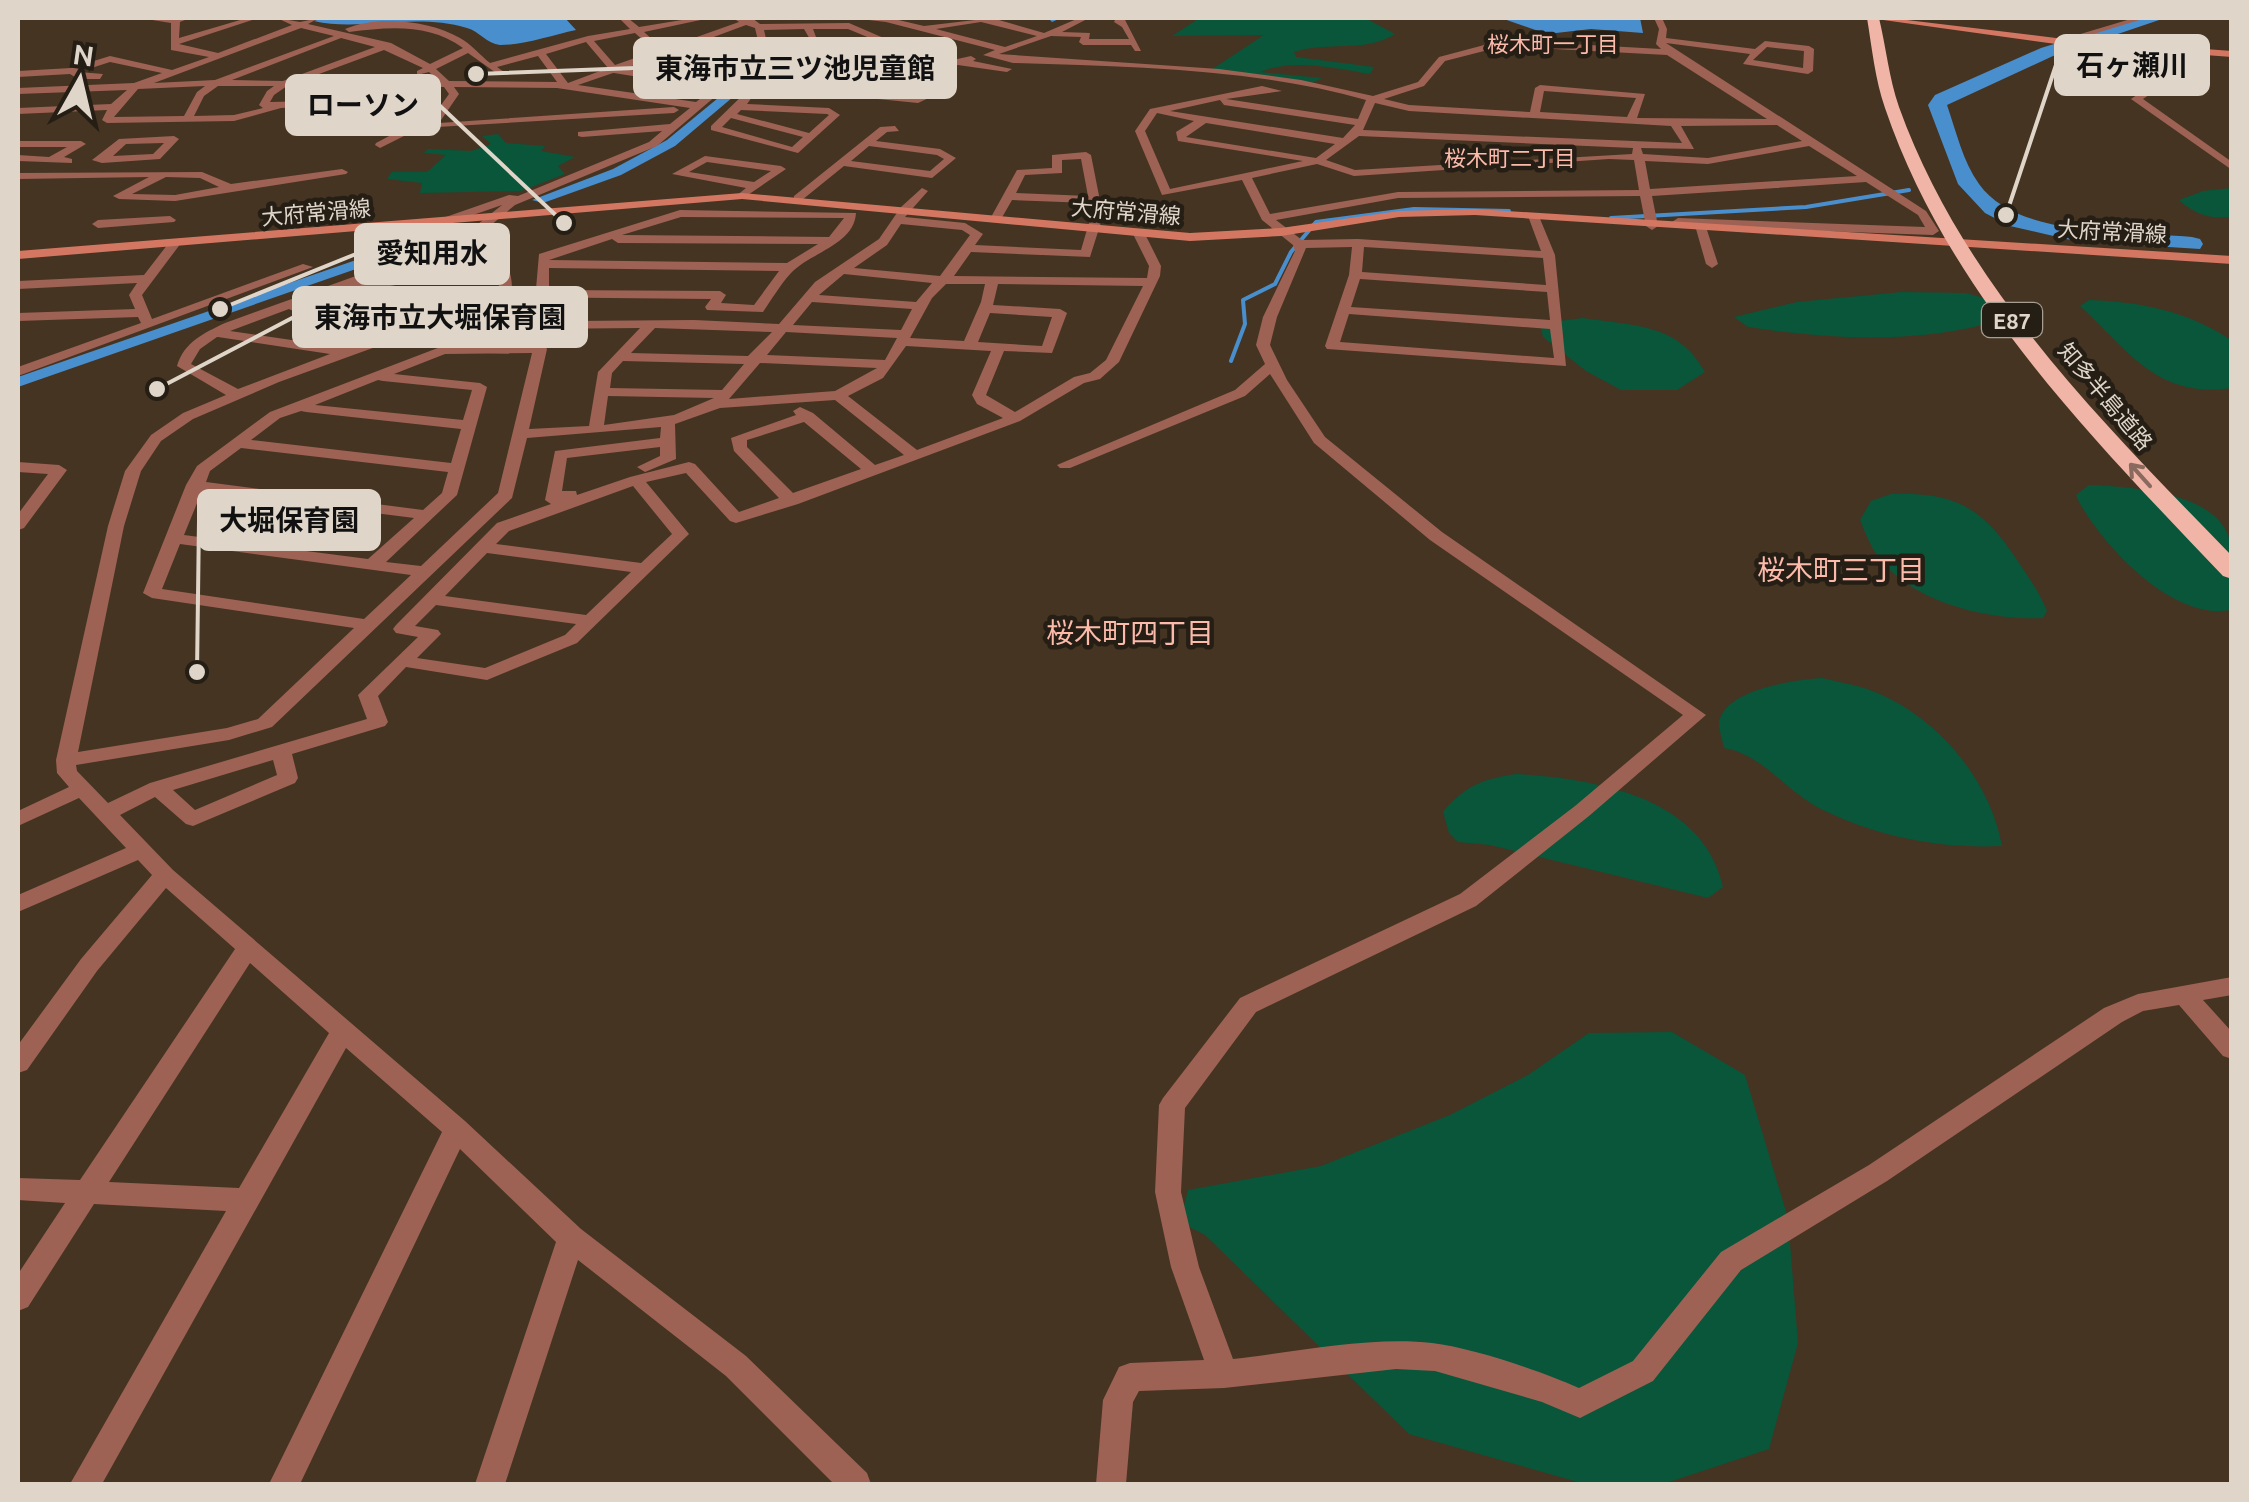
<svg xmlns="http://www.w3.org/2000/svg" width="2249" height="1502" viewBox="0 0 2249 1502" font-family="Ubuntu,'Noto Sans JP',sans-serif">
<rect width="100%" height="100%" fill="#453422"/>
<path fill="#09563a" d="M1191 18H1365L1395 34C1366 53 1327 41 1294 52L1296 57 1374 67 1370 74C1335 68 1294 58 1260 72L1322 78 1310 84 1211 70 1264 35 1172 36 1198 19Z
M498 134 506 143 545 146 541 151 575 157 558 166 565 174 521 191 420 193 422 183 387 179 392 172H427L446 155 424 153 428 149 471 151 491 144 482 136Z
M2231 188V217C2209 219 2196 215 2179 200L2203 191Z
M1902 292 1966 293 1994 301 2002 320C1919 344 1833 340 1748 327L1734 317 1797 302Z
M2089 300C2142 302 2187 311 2231 340V388C2157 399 2128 350 2080 306Z
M1583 318C1634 326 1678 323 1705 372L1677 390H1621L1586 371 1543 337 1541 328 1544 323Z
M2089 485C2131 487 2223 491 2231 546 2235 566 2231 589 2231 610 2173 621 2105 548 2079 502L2076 495Z
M1891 494C1953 492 1981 506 2015 557 2027 575 2039 591 2047 611L2043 618C1987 621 1904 601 1873 549 1868 540 1864 530 1860 520L1871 501Z
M1822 678C1842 683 1864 686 1882 695 1941 722 1990 781 2002 846 1941 849 1877 837 1821 809 1787 792 1762 754 1724 748 1723 741 1719 731 1719 724 1722 689 1796 680 1822 678Z
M1516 774C1595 779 1703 796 1723 887L1708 898 1490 845 1458 842 1449 833 1443 812C1465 786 1482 779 1516 774Z
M1672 1032 1745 1075 1788 1218 1798 1343 1769 1449 1663 1484H1585L1409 1434 1205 1235 1180 1222 1188 1190 1321 1166 1450 1115 1528 1075 1589 1033Z"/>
<path fill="#498fce" d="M323 18H565L576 30C552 35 525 45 500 45 487 44 479 31 467 28 414 12 360 32 314 21Z
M1501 18H1640L1643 33 1591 29 1547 34Z"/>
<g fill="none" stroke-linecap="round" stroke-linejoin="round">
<path stroke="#498fce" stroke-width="4" d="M1611 218 1806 207 1909 190
M1231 361 1245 324 1243 300 1275 284 1291 252 1316 222 1414 209 1509 211"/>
<path fill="#498fce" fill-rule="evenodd" d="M1048 18H1061L1052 22Z
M859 45 863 50 789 64 759 75 675 146 621 175 543 203 532 200 613 169 667 140 751 71 787 58Z
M437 232 442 233V239L18 387V377Z"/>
<path fill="#498fce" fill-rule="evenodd" d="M2139 18H2165L2053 56 1947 105C1956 131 1963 162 1979 184 2018 239 2132 231 2192 237L2200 239 2203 244 2200 249 2075 241 2010 226 1985 213 1958 184 1928 105 1935 95 2041 48Z"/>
<path fill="#9d6254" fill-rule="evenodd" d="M140 18H190L180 22 179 38 247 18H258L179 44 218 53 292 25 277 18 300 22 319 18 308 24 391 43 430 64 463 48C429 23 389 27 349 32L345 29C377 15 429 20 460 38 471 44 480 55 490 63L588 36 630 29 619 18H628L639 27 694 18H710L644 32 663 49 739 22 733 18H752L760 24 849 23 916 52 799 76 765 79 747 104 829 108 840 115 798 153 711 130V126L752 86 755 80H743V76L799 70 901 51 848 29H813L819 45 770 53 769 59 737 78 657 146 515 205 472 241C497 249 512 261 512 289H536L539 254 680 210 856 213C854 245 811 252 791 273 780 285 772 299 763 312L707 310 705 307 711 299 511 297V308L504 312 352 286 302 304 413 327 444 322 694 320 779 324 815 282 879 239 901 207 922 188 928 191 905 217 965 223 983 234 975 245 1081 250 1091 216 1089 203 1012 200 1000 221 990 219 1017 170 1052 168V155L1086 152 1091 155 1103 216 1090 257 971 252 954 276 1147 278 1149 266 1133 234 1139 230 1145 234 1161 266 1160 276 1119 362 1100 379 1084 383 1020 421 798 504 736 523 730 521 686 473 646 482 689 534 577 643 487 680 406 667 378 696 388 722 385 726 292 754 298 778 295 783 193 826 186 824 155 797 120 815 173 870 465 1121 581 1229 746 1356 867 1473 871 1484H834L726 1376 578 1260 505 1484H475L556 1242 460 1149 300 1484H269L442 1132 346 1048 102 1484H70L226 1211 94 1204 28 1307 18 1311V1274L65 1203 18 1200V1178L80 1180 235 949 166 888 97 971 27 1070 18 1073V1045L81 959 152 875 138 860 18 912V895L126 848 79 798 18 826V811L69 787 57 773 56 760 108 526 125 471 151 435 183 413 226 395 177 366C184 342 204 333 225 323L459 239 502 205 444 225 438 221 440 219 509 195 518 196 649 142 662 131 582 137 578 136V132L670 124 690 108 557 88 454 87 459 94 439 123 674 107 679 110 674 113 420 128 380 148 375 145 376 143 410 125 366 107 335 105 281 108 234 121 107 123 102 120 107 110 18 114V108L111 104 127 90 18 94V88L134 83 162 73 110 62 79 72 103 74 100 79H78L70 74 18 77V71L71 68 110 56 172 70 209 57 171 50V23ZM746 25 755 28 759 45 711 38ZM301 28 334 36 215 80 154 83ZM804 29 811 41 768 47 764 30ZM635 33 655 51 615 65 594 41ZM341 38 375 47 283 81 232 80ZM701 41 760 51 761 56 748 64 671 52ZM586 42 608 68 568 83 546 54ZM384 50 423 68 417 71V75L429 72 439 81H300ZM468 53 499 75 504 72 497 67 538 56 557 82 449 81 436 69ZM661 55 662 56 741 68 719 84 624 69ZM613 73H614L713 89 696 102 578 85ZM205 86 197 92 184 116 114 117 138 89ZM218 86H274L267 91 259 105 263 108 234 115 194 116 204 96ZM287 86 444 87 449 94 428 123 358 100 270 102 274 95ZM741 110 827 114 829 115 809 133 737 114ZM731 118 803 137 792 147 722 127ZM1081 159 1088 196 1016 193 1025 175 1062 173V160ZM681 217 844 218 829 237 622 235ZM901 224 962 230 970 235 940 276 854 268 887 245ZM612 239 618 243 818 244 787 263 549 260ZM463 246C495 256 502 272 498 303L366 281ZM549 268 779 271 754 305 721 303 726 295 720 291 549 290ZM844 274 932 283 916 302 819 295ZM946 284H985L981 302 964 341 910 338 932 298ZM998 284 1143 286 1106 360 1090 373 1074 377 1015 412 986 395 1004 351 1052 353 1067 313 1060 309 993 305ZM812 302 912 309 901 330 793 325ZM289 309 291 310 394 331 346 348 230 331ZM990 313 1052 317 1042 346 978 342ZM640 328 598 372 589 426 529 429 547 349 545 346H443L270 412 197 466 186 485 143 593 152 598 354 628 258 719 227 728 78 752 124 526 141 471 161 441 193 419 279 382 403 337 444 330ZM655 328 772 332 748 356 631 353ZM786 332 897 338 885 360 767 355ZM217 337H218L330 354 238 389 191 364 200 349ZM906 346 991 351 972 395 977 404 1003 418 917 450 848 396 883 378ZM532 353 498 493 421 566 386 562 457 495 487 387 480 383 394 374 445 354ZM623 361 744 364 722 390 610 388 612 373ZM760 363 877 368 835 391 729 399ZM378 380 383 381 472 390 463 420 315 405ZM608 396 714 398 674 415 604 425ZM835 400 904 455 875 465 813 413 800 407 793 411 796 415 731 438 734 451 779 498 739 512 695 464 689 462 630 477 577 495 576 491H562L567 458 660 447V456L637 467 645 472 676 459 675 424 720 408ZM301 411 306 412 461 429 451 463 251 440 280 418ZM804 422 861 469 793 493 747 447V440ZM661 427 660 438 555 451 545 500 551 504 497 523 396 625 393 629 396 633 418 637 358 695 367 719 150 783 108 803 77 771 76 765 229 740 272 727 512 498 527 438ZM241 448 448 472 442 493 423 510 206 482 210 471ZM633 486 672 534 641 563 496 544 509 531ZM202 491 414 518 368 559 184 535ZM180 544 411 575 364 619 162 589ZM487 553 631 572 586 615 445 596ZM436 605 576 624 565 635 485 668 417 658 441 634 438 630 415 626ZM273 760 277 775 195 810 173 790ZM250 963 329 1033 239 1188 109 1182Z
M851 18H890L924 26 992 18 1044 33 1079 18H1089L1062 32 1090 33 1089 39H1129L1122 27 1114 22 1116 18H1124L1141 51H1135L1131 45H1083L1079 42 1081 37 1051 36 999 54 1219 69 1301 80 1373 96 1418 82 1439 57 1488 44 1535 42 1661 49 1656 44 1659 29 1654 18H1662L1667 29 1666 38 1755 49 1765 41 1809 46 1814 49 1813 71 1808 74 1743 64 1750 54 1666 43 1926 211 1939 231 1933 235 1706 227 1718 264 1712 268 1706 264 1696 229 1699 226H1678L1672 222 1678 218 1925 227 1918 215 1866 182 1652 196 1658 226 1652 230 1646 226 1640 196 1398 198 1276 220 1302 240 1358 239 1541 251 1528 216 1538 214 1555 255 1566 366 1327 349 1325 346 1349 275 1352 247 1306 248 1277 317 1270 345 1287 380 1325 437 1442 532 1706 715 1589 816 1476 906 1256 1012 1185 1108 1181 1192 1199 1267 1233 1359C1294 1352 1372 1336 1432 1343 1474 1348 1540 1371 1579 1388L1633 1361 1721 1252 1869 1165 2104 1008 2138 994 2232 977V995L2203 1000 2232 1032V1059L2223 1056 2179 1005 2143 1011 2122 1022 1887 1181 1741 1270 1653 1381 1580 1418 1542 1402 1435 1371 1396 1369 1224 1388 1139 1391 1133 1402 1126 1484H1096L1103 1400 1119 1367 1130 1363 1204 1360 1171 1267 1155 1192 1159 1105 1163 1098 1240 998 1460 894 1575 806 1683 715 1430 540 1314 443 1270 374 1245 396 1070 468H1060L1057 465 1235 390 1265 364 1256 345 1263 317 1295 251 1293 245 1262 220 1242 180 1162 195 1135 131 1150 109 1262 86 1282 91 1226 99 1358 119 1366 100C1253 68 1130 67 1013 63L983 55 995 50 886 22ZM981 22 1037 36 1005 47 936 29ZM1767 47 1804 51 1803 68 1753 60ZM1535 48 1667 55 1767 119 1637 118 1645 94 1540 85 1535 88 1530 112 1409 105 1384 99 1424 86 1445 61 1488 50ZM1544 91 1636 98 1627 117 1540 112ZM1220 100 1224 105 1355 125 1343 138 1170 111ZM1375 103 1409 111 1671 126 1682 143 1363 130ZM1157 113 1194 121 1176 132 1178 141 1303 161 1170 189 1145 131ZM1206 123 1335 144 1316 158 1186 137ZM1777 125 1802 141 1708 158 1643 154 1641 148 1694 149 1681 126ZM1359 136 1633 148 1632 154 1355 170 1326 160ZM1809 146 1857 176 1650 189 1645 161 1708 164ZM1609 159 1634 160 1639 190 1398 192 1270 214 1252 178 1317 164 1354 176ZM1364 247 1543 258 1546 285 1362 272ZM1360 279 1547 292 1550 320 1351 307ZM1349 314 1550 329 1554 358 1340 342Z
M2134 18H2146L2064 43 2057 41Z
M2187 50 2204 57 2143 99 2232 162V170L2131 99 2193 57Z
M971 56 976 59 973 61 1012 69 1007 72 958 65 922 73 935 80 928 84 946 90 918 103 878 99 922 80 916 74 857 73 852 70 857 67 912 69ZM919 88 931 91 917 97 898 96Z
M895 126 899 131 887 132 876 141 940 149 956 158 932 178 844 166 802 200H794V196L880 127ZM869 146 937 155 944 159 930 171 851 161Z
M174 136 179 139 160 159 102 163 92 160 119 139ZM164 143 153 154 113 156 126 144Z
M18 141H81L86 144 64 157 72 159V163L18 161V155L49 157 67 147H18Z
M705 156 781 166 786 169 742 199 736 196 746 188 672 174ZM707 162 771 171 754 182 689 172Z
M342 169 348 172 346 174 175 201 119 199 113 196 149 177 18 179V173L202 172 231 184ZM166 177 200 178 219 187 175 195 132 194Z
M170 216 176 220 174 222 98 228 92 224 98 220Z
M171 240 181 243 142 295 152 319 303 264 313 267 18 376V367L141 323 138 317 18 321V313L135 309 129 295 137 283 18 289V281L144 275Z
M18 462 59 465 67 470 24 528 18 530V514L48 474 18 472Z"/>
<path fill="#d47762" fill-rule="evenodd" d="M1869 18H1890L2056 38 2232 51V57L2056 44Z
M742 193 1190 233 1281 228 1399 211 1475 209 2232 256V264L1475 215 1399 217 1281 236 1190 241 742 199 18 259V251Z"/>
<path fill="#f0b5a7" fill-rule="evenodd" d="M1867 18H1879C1886 47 1889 78 1899 107 1963 285 2103 423 2232 556V579L2223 576C2091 437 1948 293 1885 108 1875 79 1872 48 1867 18Z"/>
</g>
<defs><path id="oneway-shaft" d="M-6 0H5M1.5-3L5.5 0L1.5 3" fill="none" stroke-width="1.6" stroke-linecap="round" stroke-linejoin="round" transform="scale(2.5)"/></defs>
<use stroke="#8a6a5e" href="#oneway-shaft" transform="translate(2140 475) rotate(-132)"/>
<g text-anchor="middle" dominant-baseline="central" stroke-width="9" stroke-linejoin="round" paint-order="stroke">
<g font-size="22" fill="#fbbaaa" stroke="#251e15">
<text x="1553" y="43">桜木町一丁目</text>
<text x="1510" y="157">桜木町二丁目</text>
</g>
<g font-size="22" fill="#dfd5c9" stroke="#251e15">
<text transform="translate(1126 211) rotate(5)">大府常滑線</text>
<text transform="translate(316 212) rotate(-5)">大府常滑線</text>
<text transform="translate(2112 231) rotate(3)">大府常滑線</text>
<text transform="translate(2106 396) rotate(50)">知多半島道路</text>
</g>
<rect fill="#251e15" stroke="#a79e93" stroke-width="2.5" x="1982" y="303" width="60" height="34" rx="8"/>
<g font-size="22" font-weight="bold" fill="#dfd5c9">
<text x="2012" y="320">E87</text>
</g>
<g font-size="28" fill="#fbbaaa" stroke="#251e15">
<text x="1841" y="569">桜木町三丁目</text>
<text x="1130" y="632">桜木町四丁目</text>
</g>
</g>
<path fill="none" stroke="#dfd5c9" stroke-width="4" d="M2006 215L2056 65M476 74L635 68M564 223L439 105M220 309L356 254M157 389L294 317M197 672L199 520"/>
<g fill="#dfd5c9" stroke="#251e15" stroke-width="4">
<circle cx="2006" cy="215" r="10"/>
<circle cx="476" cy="74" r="10"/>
<circle cx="564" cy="223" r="10"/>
<circle cx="220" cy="309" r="10"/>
<circle cx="157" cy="389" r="10"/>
<circle cx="197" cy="672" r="10"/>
</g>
<g fill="#dfd5c9" stroke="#dfd5c9" stroke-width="4">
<rect x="2056" y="36" width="152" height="58" rx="10"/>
<rect x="635" y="39" width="320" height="58" rx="10"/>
<rect x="287" y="76" width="152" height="58" rx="10"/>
<rect x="356" y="225" width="152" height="58" rx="10"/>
<rect x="294" y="288" width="292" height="58" rx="10"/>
<rect x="199" y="491" width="180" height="58" rx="10"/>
</g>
<g font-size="28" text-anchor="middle" font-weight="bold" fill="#111">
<text x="2132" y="75">石ヶ瀬川</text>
<text x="795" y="78">東海市立三ツ池児童館</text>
<text x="363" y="115">ローソン</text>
<text x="432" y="263">愛知用水</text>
<text x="440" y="327">東海市立大堀保育園</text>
<text x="289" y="530">大堀保育園</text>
</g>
<rect width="2249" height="1502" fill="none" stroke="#dfd5c9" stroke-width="40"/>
<g transform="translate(80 80) rotate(8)" stroke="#251e15" stroke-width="8" paint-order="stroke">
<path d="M0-8L18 38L0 25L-18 38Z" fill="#dfd5c9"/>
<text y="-15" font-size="28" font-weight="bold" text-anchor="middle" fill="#dfd5c9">N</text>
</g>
</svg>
